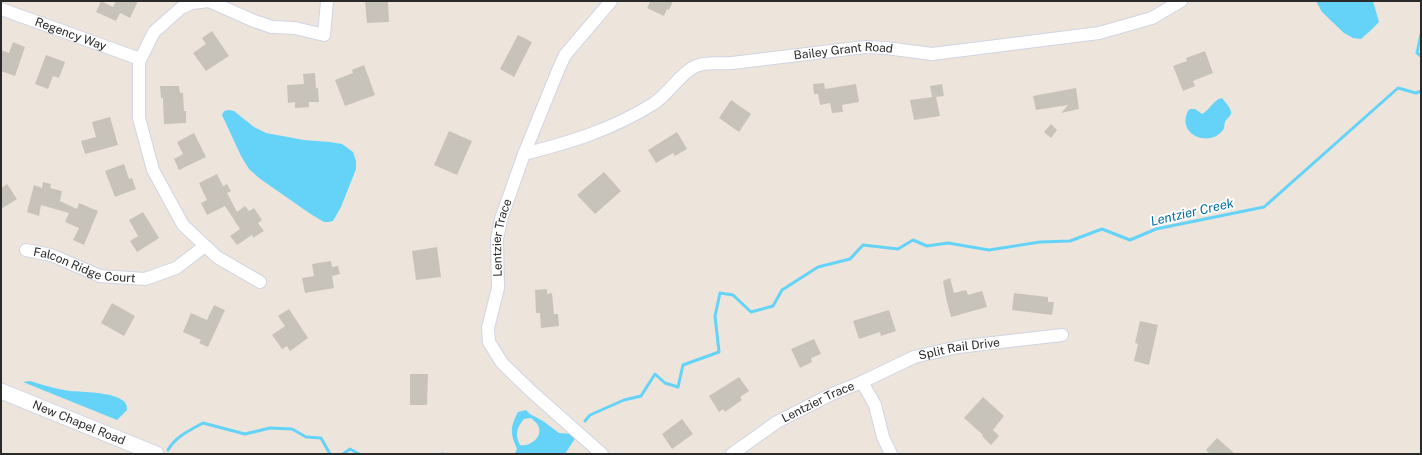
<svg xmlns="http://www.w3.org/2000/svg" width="1422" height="455" viewBox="0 0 1422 455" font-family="'Public Sans',sans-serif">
<rect width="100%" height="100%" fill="#ede5db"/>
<path fill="#65d3f8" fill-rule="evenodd" d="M1316 1H1373L1379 22 1370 31 1361 39 1353 38 1344 33 1322 12Z
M1222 98C1225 102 1232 109 1231 114 1230 117 1226 119 1225 122 1224 125 1225 127 1223 130 1210 148 1176 135 1188 111L1190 109H1195L1202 114C1210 110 1213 100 1222 98Z
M229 110 234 111 254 127 266 133 304 140 330 142 342 144 353 152 356 161V169L341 207 333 221 329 222H324L309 213 259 178 249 169 241 156 222 115 224 111Z
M30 381C43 385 56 389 70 391 84 392 110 392 122 400 126 402 127 406 127 410L117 420 23 382Z
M526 410 530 414 543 421 559 433 572 434 573 436 576 437 565 454H515L517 449C510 434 510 427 518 412ZM531 418C534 421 538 423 539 428 542 438 529 447 520 445 515 435 516 428 524 419Z"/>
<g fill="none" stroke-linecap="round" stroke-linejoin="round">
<path stroke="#65d3f8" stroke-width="3" d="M1421 34 1417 53 1421 56
M585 421 590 415 624 400 641 396 655 374 665 383 678 387 683 365 719 352 715 316 720 293 733 295 751 312 773 306 782 290 818 267 850 259 863 245 898 249 913 240 927 246 948 243 989 250 1040 242 1070 241 1102 229 1130 240 1156 229 1264 207 1398 88 1416 93 1421 91
M168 450C175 437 190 430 203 423L245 434 270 428 292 429 306 437 321 438 330 454
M343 454 350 449 359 454
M442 454H443"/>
</g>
<path fill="#c8c3ba" d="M101 1 113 7 116 1H138L130 18 120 13 116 21 96 12Z
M365 1H388L389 22 367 23Z
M648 1H673L669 10 667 9 664 16 647 8 650 2Z
M212 31 229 56 206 71 193 53 206 44 202 38Z
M518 35 532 42 514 77 500 69Z
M13 42 25 47 15 76 1 71V50L9 53Z
M1205 51 1213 73 1193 81 1195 86 1183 91 1173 66 1187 61 1186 58Z
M46 55 65 62 59 78 53 76 48 89 35 84Z
M364 65 375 95 345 106 335 80 353 73 352 70Z
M315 73 316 88H318L319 102H309V107L295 108V102L288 103 287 85 304 84 303 74Z
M824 83 825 89 856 84 859 102 842 105 843 112 832 113 830 103 820 105 818 94H814L813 84Z
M942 84 944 96 936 97 940 116 914 120 910 100 932 97 930 86Z
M160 86H179L180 93H183L184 111H186V123L164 124 163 98H161Z
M1076 88 1079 109 1061 113 1068 105 1036 110 1033 96Z
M731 100 751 114 739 132 719 118Z
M110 117 118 145 85 154 81 141 96 137 92 122Z
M1051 124 1057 130 1051 138 1044 132Z
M449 131 472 141 457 175 434 165Z
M677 132 687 149 675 156 673 153 656 163 648 150Z
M194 133 206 157 179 170 174 159 183 154 177 142Z
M124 164 129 179 132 178 136 189 115 197 105 171Z
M604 172 621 191 595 214 577 195Z
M217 174 223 186 227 184 231 191 227 193 237 212 245 206 249 211 254 208 262 220 258 223 264 231 253 238 252 235 237 245 230 236 240 229 225 206 207 215 201 203 207 200 199 183Z
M43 182 51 184 50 188 62 191 60 201 77 209 79 203 98 211 84 245 73 240 79 228 65 222 69 213 41 205 39 216 27 212 34 185 42 188Z
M7 184 17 199 1 209V188Z
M143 212 159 238 137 252 130 241 138 236 129 220Z
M437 247 441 277 416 280 412 251Z
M331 261 332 267 338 266 340 274 332 276 334 288 305 293 302 278 314 276 312 264Z
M950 278 954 293 966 290 968 295 982 291 987 307 951 317 946 298 943 281Z
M547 289V294L552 293 554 314H558L559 326 541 328 540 313H536L535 290Z
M1014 293 1048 297V302H1054L1052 315 1012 310Z
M112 303 135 316 124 336 101 323Z
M214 305 225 310 208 347 199 343 201 340 183 332 191 313 207 320Z
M289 309 308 338 290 351 287 346 282 349 272 335 285 326 278 316Z
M889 310 896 331 881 336 880 332 859 339 853 321Z
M1140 321 1158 325 1149 365 1134 361 1138 344 1135 343Z
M814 339 821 354 811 358 812 362 800 368 791 349Z
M410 374H428L427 405H410Z
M739 377 749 391 740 397 742 400 725 412 723 409 719 412 709 396Z
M983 397 1004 416 993 430 999 436 991 445 982 436 983 435 964 418Z
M682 419 693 434 672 449 662 434Z
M1217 438 1235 454H1210L1206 450Z"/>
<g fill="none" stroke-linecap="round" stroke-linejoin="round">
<g stroke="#d0d4e4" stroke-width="14">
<g id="minor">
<path id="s1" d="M1 9 140 59"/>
<path id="s2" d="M524 154C571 142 611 130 653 104 668 95 682 70 699 65 710 62 722 64 732 63 777 58 821 52 865 47L886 48 932 54 1099 33 1152 18 1181 1"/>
<path id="s3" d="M26 250 51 255 100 276 145 279 176 268 205 246"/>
<path d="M260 282 217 257 183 225 153 170 139 118V62L154 32 181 8 192 3 209 1 254 21 272 27 295 28 324 35 327 1"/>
<path d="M862 382 875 405 883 437 891 454"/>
<path id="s4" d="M602 454 532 392 502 363 489 342 488 328 498 288 497 239 501 219 524 154 559 68 565 55 611 1"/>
<path id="s5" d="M732 454 777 422 832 394 862 382 914 357 958 347 1062 335"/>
</g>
</g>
<g stroke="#d0d4e4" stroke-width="17">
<g id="tertiary">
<path id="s6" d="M1 391 156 454"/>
</g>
</g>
<use href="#minor" stroke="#fff" stroke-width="12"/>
<use href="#tertiary" stroke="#fff" stroke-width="15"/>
</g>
<g text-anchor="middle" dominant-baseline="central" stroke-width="4" stroke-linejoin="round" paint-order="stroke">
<g font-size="12" fill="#2a2a2a" stroke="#fff">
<text stroke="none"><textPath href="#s1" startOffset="74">Regency Way</textPath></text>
<text stroke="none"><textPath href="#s2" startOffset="345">Bailey Grant Road</textPath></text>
<text stroke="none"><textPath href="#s4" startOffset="266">Lentzier Trace</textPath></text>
<text stroke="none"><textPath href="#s3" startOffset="61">Falcon Ridge Court</textPath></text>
<text stroke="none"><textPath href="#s5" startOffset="253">Split Rail Drive</textPath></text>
<text stroke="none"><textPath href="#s5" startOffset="101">Lentzier Trace</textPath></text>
<text stroke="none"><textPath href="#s6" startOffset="84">New Chapel Road</textPath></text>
</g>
<g font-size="13" font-style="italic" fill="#0370a5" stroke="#fff">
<text transform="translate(1192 212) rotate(-13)">Lentzier Creek</text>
</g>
</g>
<rect width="1422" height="455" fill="none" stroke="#2a2a2a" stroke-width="4"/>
</svg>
